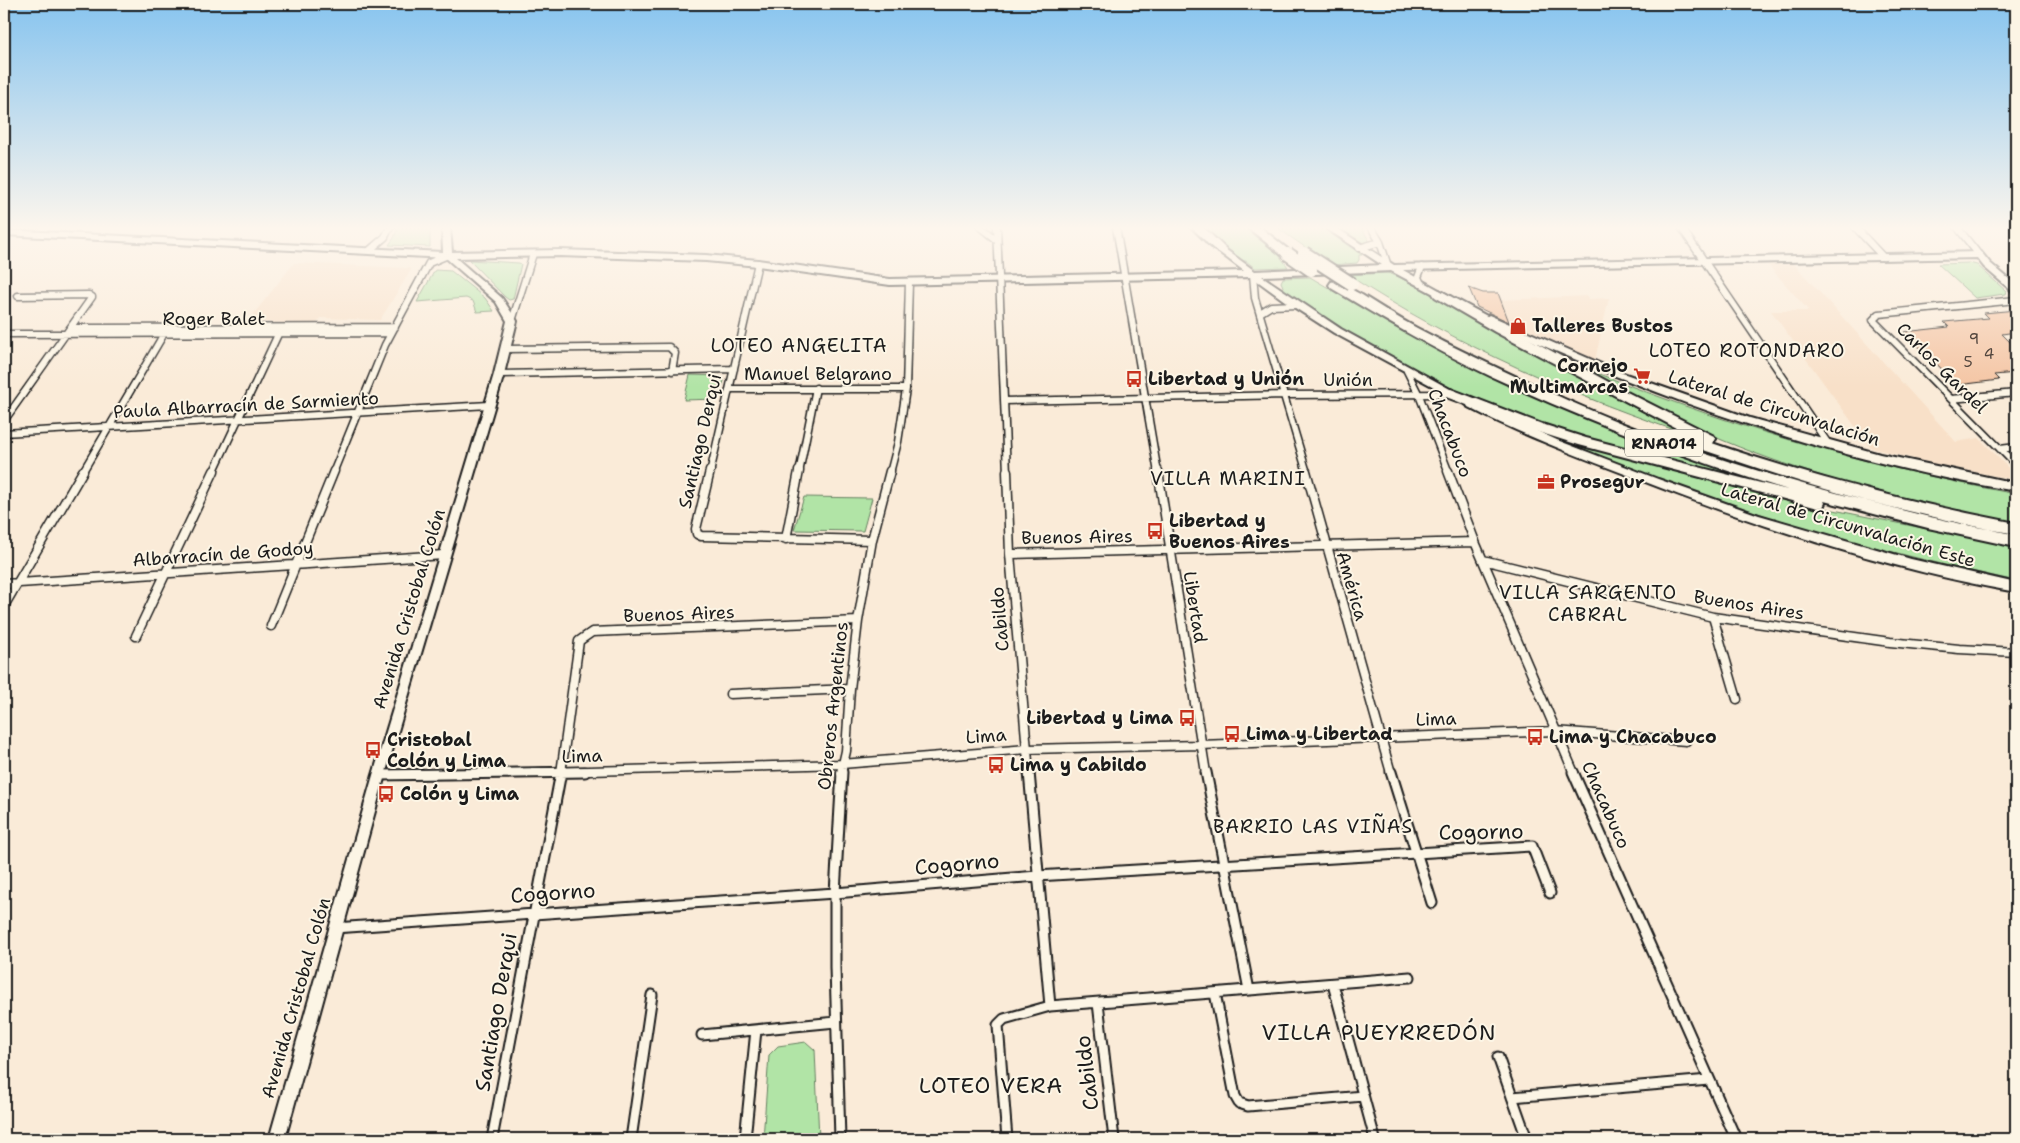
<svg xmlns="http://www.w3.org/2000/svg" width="2020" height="1143" viewBox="0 0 2020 1143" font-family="'Shantell Sans',sans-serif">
<rect width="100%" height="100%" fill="#faebd8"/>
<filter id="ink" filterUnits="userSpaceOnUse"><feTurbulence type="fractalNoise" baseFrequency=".02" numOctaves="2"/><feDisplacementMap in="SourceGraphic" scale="10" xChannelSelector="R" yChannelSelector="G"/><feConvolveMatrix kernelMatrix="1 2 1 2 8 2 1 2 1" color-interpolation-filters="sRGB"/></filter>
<g filter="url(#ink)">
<path fill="#f8e0c8" d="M294 263 410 268 411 270 380 320 321 318 316 324 248 321Z
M1794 264 1956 442 1979 438 2016 476V480L1935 464 1871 448 1771 311H1809L1768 265Z
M1588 296 1589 299 1609 298 1595 360 1510 323 1501 300Z"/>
<path fill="#b1e4a6" stroke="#668061" d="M398 227H430V247L389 245 394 238Z
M1201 227H1243L1279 255 1288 267 1255 268 1246 261H1243Z
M1276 227H1321L1362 255H1359V260L1357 263 1331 265Z
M1338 227H1361L1370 242 1361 243Z
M469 260 519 263 521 264 513 299 509 300 505 297Z
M1969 263 1977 265 2006 291 2005 294 1975 298 1938 264Z
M435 270 451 271 485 298 494 311 477 312 473 301 466 298 417 302Z
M1388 273 1399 277 1698 438C1577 398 1455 345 1348 275Z
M1310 277C1379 318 1449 358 1523 391 1627 439 1736 474 1846 507L1556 432 1456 391 1420 373 1335 325 1282 289H1284L1281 282 1283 278Z
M1564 359C1709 421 1862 465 2016 494V523C1916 503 1817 480 1722 440 1668 417 1616 387 1564 359Z
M690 375 720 376 724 381 717 399 684 400Z
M1535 430 1814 506 2016 547V581C1920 560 1824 536 1730 504 1664 482 1600 456 1535 430Z
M804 497 872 498 863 531 794 530Z
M806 1042 815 1050 819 1139H763L769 1055 778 1046Z"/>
<path fill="#f4c5a4" stroke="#1c1c1c" d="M1469 288 1483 293H1498L1509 322 1477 307Z
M2016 310V332L2002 334 2016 348V373L1994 375 1999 380 1958 385 1904 332 1949 327 1944 322 1989 318 1984 313Z"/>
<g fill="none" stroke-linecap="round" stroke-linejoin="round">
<g stroke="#1c1c1c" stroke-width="9">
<path id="street-far2" d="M981 227 996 239
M997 227 1007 473
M1116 227 1158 473
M1371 227 1380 242 1388 266
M1681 227 1829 445
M1855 227 1883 257
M1957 227 1979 255
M1359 248 1380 242
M370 250 385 237 390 227
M1253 274 1255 298 1307 473
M1421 284 1418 277 1422 267
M2016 300 1879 314 1873 320 2016 465
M1260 313 1271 306 1296 305
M512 321 533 254
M68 333 75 328 395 327
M4 334 391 333
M506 349 669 347 675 353 672 371
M1407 371 1419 395 1449 473
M499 374 734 369
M730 389H906
M1951 399 2016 393
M1005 401 1285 395 1451 394
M4 421 92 297 89 295 18 296
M4 433 489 405
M2000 449 2016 447
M82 473 165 332
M213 473 281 328
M333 473 385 345 429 263 448 255
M710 473 758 263
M799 473 816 388
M890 473 898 442 906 389 909 282"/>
</g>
<g stroke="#1c1c1c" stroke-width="11">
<path id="street-far1" d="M710 471 696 529 697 534 701 536 872 540
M1007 471 1010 554 1029 773
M1158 471 1206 773
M1306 471 1391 773
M1448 471 1475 542 1574 773
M786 539 799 471
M1010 554 1475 542
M1483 560 1713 617 1890 642 1959 649 2016 652
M4 584 444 555
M4 606 83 471
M1713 617 1737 699
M271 626 334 471
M136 636 214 471
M730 694 850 689
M517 773 842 764 1027 749 1201 745 1555 731 1686 741
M561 773 579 641 592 632 858 621
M841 773 846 751 850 689 858 621 872 540 890 471"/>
</g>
<g stroke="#1c1c1c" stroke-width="13">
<path id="street" d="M1029 772 1050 1006
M1206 772 1249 990
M1391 772 1432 903
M1573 772 1736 1139
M379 775 585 772
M335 928 835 893 1037 876 1532 846 1550 893
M1333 984 1375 1139
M1215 993 1235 1096 1239 1103 1248 1106 1363 1096
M1098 1003 1114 1139
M702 1035 836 1022
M1498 1057 1527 1139
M1512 1097 1709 1080
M492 1139 561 772
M631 1139 652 995
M745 1139 756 1030
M840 1139 835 967V893L842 772
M1007 1139 998 1025 1004 1019 1050 1006 1410 977"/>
</g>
<g stroke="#1c1c1c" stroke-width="4">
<path id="secondary" d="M442 227H450L452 252 560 250 706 255 758 260 890 279 1244 271 1207 243 1206 241 1210 238 1255 271 1382 265 1324 227H1335L1394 265 1979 252 1982 253 1990 263 2016 285V293L2013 292 1984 267 1977 258 1403 270 1450 296V300L1447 301 1391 271 1262 276 1341 329 1461 395 1463 397 1461 399 1458 400 1334 333 1289 304 1252 277 890 285 758 266 706 261 560 256 456 258 502 298 517 321 504 374 385 775 285 1139H269L373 775 494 374 507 321 496 302 446 258 4 235V230L443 252Z
M1489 315 1620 372 1750 418 1880 454 2016 483V491C1832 461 1654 398 1486 320L1484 318Z
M1472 402 1557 440 1658 479 1759 515 1911 559 2016 583V592C1882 568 1749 523 1622 473 1570 453 1518 433 1468 407L1467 405Z"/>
</g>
<g stroke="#1c1c1c" stroke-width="4">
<path id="highway" d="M1191 227H1203L1225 248 1219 252 1215 250Z
M1247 227H1260L1294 254 1288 258 1284 257Z
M1335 281C1344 284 1353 291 1362 295 1380 306 1398 318 1417 328 1466 354 1517 377 1567 400 1710 464 1863 503 2016 535V547L1928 528 1824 501 1825 503 1823 507 1818 508 1579 445 1532 430 1446 397 1444 394 1446 391 1451 389 1542 424 1586 438 1788 490C1686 459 1587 421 1490 376 1435 350 1383 319 1331 288L1329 285 1331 282Z
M1439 290 1627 392 1714 436 1716 439 1712 443C1811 477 1913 503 2016 523V534C1901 515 1788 480 1678 441L1676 438 1678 435 1683 433 1691 436 1495 332 1435 297 1433 294 1435 291Z"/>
</g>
<use href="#street-far2" stroke="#fcf5e5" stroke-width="6"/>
<use href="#street-far1" stroke="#fcf5e5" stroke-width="8"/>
<use href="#street" stroke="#fcf5e5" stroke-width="9"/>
<use href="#secondary" fill="#fcf5e5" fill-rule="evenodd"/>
<use href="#highway" fill="#fcf5e5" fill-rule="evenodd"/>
<g stroke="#1c1c1c" stroke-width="16" stroke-linecap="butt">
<path id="highway-bridge" d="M1304 253 1352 284
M1288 254 1311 270"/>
</g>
<use href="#highway-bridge" stroke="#fcf5e5" stroke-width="12"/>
</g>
</g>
<linearGradient id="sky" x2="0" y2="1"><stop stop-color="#87c4ef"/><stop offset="0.59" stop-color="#fdf6ed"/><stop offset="1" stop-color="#fdf6ed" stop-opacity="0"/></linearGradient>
<rect width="2020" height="387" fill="url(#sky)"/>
<defs>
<g id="shop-bare" transform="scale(1.35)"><path d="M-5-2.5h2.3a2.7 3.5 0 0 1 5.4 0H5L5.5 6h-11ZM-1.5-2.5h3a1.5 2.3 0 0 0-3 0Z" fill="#c8321e" stroke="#fcf5e5" stroke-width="2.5" paint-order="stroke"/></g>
<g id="supermarket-bare" transform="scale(1.35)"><path d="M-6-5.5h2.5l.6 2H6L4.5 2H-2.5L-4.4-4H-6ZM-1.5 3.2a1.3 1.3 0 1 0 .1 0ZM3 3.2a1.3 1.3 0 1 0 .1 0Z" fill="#c8321e" stroke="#fcf5e5" stroke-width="2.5" paint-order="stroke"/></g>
<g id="bus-bare" transform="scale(1.35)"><path d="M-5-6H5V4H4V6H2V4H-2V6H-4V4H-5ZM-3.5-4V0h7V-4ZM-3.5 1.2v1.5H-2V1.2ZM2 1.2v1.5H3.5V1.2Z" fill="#c8321e" stroke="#fcf5e5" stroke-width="2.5" paint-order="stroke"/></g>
<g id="office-bare" transform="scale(1.35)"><path d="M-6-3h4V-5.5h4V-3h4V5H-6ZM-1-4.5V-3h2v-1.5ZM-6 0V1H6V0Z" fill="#c8321e" stroke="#fcf5e5" stroke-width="2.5" paint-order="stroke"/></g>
</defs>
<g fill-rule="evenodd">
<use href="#shop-bare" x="1518" y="326"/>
<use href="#supermarket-bare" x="1642" y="376"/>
<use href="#bus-bare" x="1134" y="379"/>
<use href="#office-bare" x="1546" y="482"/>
<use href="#bus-bare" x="1155" y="531"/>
<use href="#bus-bare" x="1187" y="718"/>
<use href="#bus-bare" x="1232" y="734"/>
<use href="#bus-bare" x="1535" y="737"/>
<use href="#bus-bare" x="373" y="750"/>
<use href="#bus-bare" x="996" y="765"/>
<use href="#bus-bare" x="386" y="794"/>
</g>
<g text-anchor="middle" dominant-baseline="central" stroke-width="4" stroke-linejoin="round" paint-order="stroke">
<g font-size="15" fill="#52463e">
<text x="1974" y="339">9</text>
<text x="1989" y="354">4</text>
<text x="1968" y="362">5</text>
</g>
<rect fill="#fcf5e5" stroke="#5f5d58" stroke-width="1" x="1625" y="429.5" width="78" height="27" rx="4"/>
<g font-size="16" font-weight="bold" fill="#1c1c1c">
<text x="1664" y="443">RNA014</text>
</g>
<g font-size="18" fill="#1c1c1c" stroke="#fcf5e5">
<text x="214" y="319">Roger Balet</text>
<text transform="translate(1942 368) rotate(45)">Carlos Gardel</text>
<text x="818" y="374">Manuel Belgrano</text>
<text x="1348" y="380">Unión</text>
<text transform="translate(246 405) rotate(-3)">Paula Albarracín de Sarmiento</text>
<text transform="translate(1774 408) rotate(17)">Lateral de Circunvalación</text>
<text transform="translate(1450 433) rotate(69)">Chacabuco</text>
<text transform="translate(700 441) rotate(-77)">Santiago Derqui</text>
<text transform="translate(1848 525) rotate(16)">Lateral de Circunvalación Este</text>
<text transform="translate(1077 537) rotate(-1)">Buenos Aires</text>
<text transform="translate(223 554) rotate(-4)">Albarracín de Godoy</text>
<text transform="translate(1352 586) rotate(74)">América</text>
<text transform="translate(1749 605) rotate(9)">Buenos Aires</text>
<text transform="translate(1195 607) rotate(81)">Libertad</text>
<text transform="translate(409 609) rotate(-73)">Avenida Cristobal Colón</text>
<text transform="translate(679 614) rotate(-2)">Buenos Aires</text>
<text transform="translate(1000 619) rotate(-95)">Cabildo</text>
<text transform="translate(833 706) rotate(-84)">Obreros Argentinos</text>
<text transform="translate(1436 719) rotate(-2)">Lima</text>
<text transform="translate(986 736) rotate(-4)">Lima</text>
<text transform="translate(582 756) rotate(-2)">Lima</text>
<text transform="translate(1606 805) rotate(66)">Chacabuco</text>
<text transform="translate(296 998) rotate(-74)">Avenida Cristobal Colón</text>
</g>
<g font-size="18" font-weight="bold" fill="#1c1c1c" stroke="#fcf5e5" text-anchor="start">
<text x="1532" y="326">Talleres Bustos</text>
<text x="1628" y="366" text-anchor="end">Cornejo<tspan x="1628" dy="21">Multimarcas</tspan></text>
<text x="1148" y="379">Libertad y Unión</text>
<text x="1560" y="482">Prosegur</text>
<text x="1169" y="521">Libertad y<tspan x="1169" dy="21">Buenos Aires</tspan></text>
<text x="1173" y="718" text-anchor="end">Libertad y Lima</text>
<text x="1246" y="734">Lima y Libertad</text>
<text x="1549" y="737">Lima y Chacabuco</text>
<text x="387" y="740">Cristobal<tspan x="387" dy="21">Colón y Lima</tspan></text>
<text x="1010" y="765">Lima y Cabildo</text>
<text x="400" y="794">Colón y Lima</text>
</g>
<g font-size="19" letter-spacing="1" fill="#1c1c1c" stroke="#fcf5e5">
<text x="799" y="345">LOTEO ANGELITA</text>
<text x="1747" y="350">LOTEO ROTONDARO</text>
<text x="1228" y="478">VILLA MARINI</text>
<text x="1588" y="592">VILLA SARGENTO<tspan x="1588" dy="22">CABRAL</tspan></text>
<text x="1313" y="826">BARRIO LAS VIÑAS</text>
</g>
<g font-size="21" fill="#1c1c1c" stroke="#fcf5e5">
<text transform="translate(1481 832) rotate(-1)">Cogorno</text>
<text transform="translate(957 864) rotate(-5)">Cogorno</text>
<text transform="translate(553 893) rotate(-4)">Cogorno</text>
<text transform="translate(496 1012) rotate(-80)">Santiago Derqui</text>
<text transform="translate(1087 1073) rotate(-97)">Cabildo</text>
</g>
<g font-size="22" letter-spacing="1" fill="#1c1c1c" stroke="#fcf5e5">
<text x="1379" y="1032">VILLA PUEYRREDÓN</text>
<text x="991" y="1085">LOTEO VERA</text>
</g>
</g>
<rect width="2020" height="1143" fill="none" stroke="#fcf5e5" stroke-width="20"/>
<rect x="10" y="10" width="2000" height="1123" fill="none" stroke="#1c1c1c" stroke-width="2" filter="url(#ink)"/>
</svg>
